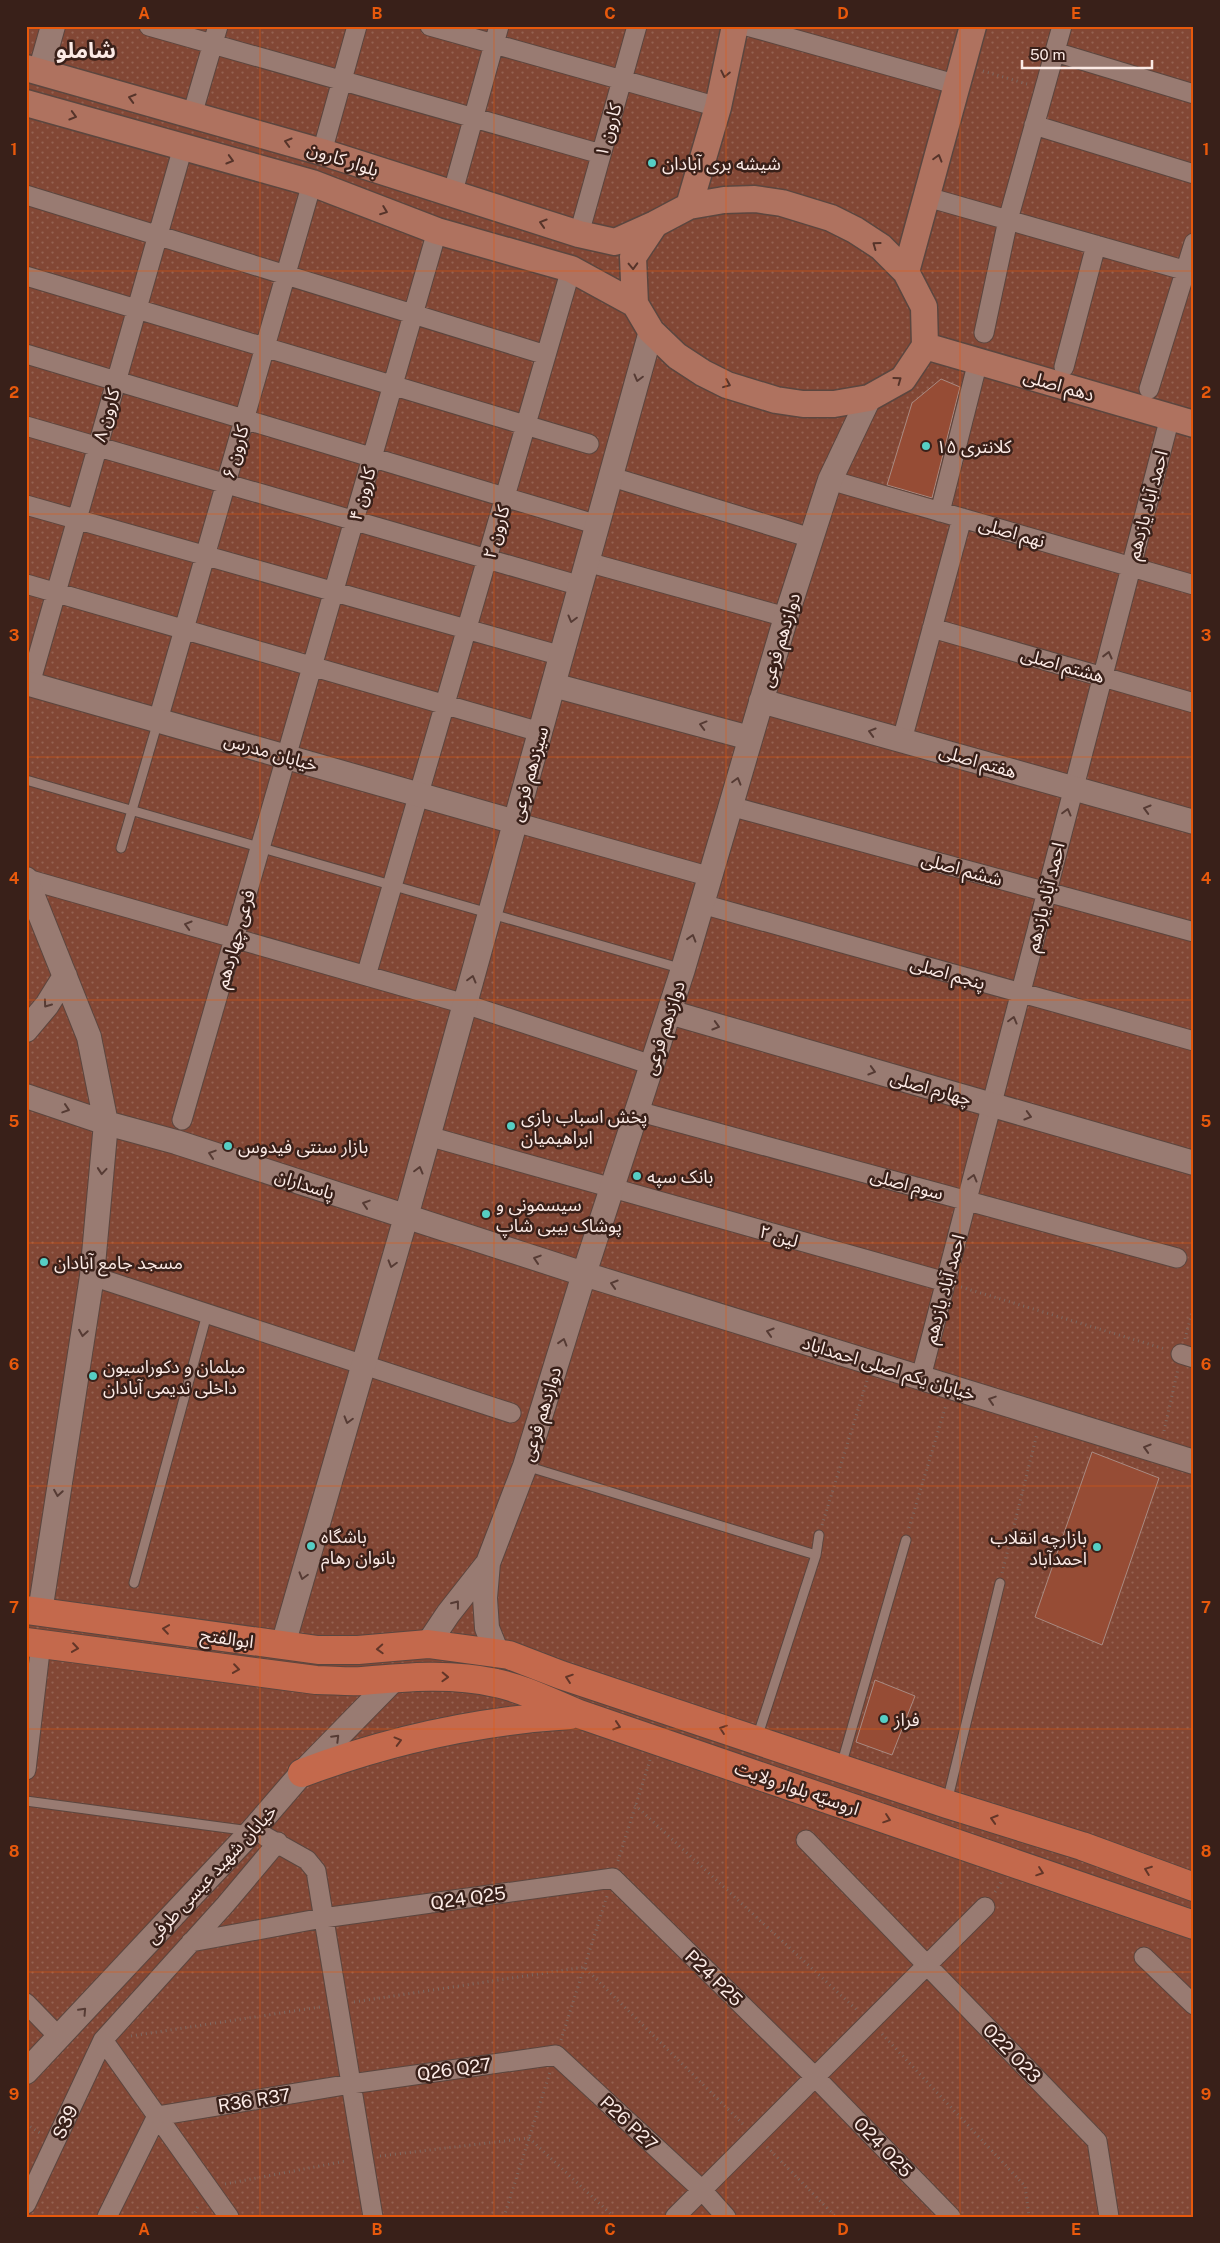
<svg xmlns="http://www.w3.org/2000/svg" width="1220" height="2243" viewBox="0 0 1220 2243" font-family="'Public Sans','Noto Sans Arabic',sans-serif">
<defs>
<pattern id="park-dots" width="8" height="8" patternUnits="userSpaceOnUse" patternTransform="scale(1.25)"><rect width="8" height="8" fill="#824735"/><path d="M2 2h.1M6 6h.1" fill="none" stroke="#956252" stroke-width="1.8" stroke-linecap="round"/></pattern>
</defs>
<rect width="100%" height="100%" fill="#432a22"/>
<path fill="url(#park-dots)" d="M26 26H1194V2217H26Z"/>
<path fill="#964c35" stroke="#aa8b82" d="M941 379 960 387 932 498 887 485 912 403Z
M1092 1452 1159 1478 1102 1645 1035 1617Z
M875 1680 915 1696 892 1755 856 1742Z"/>
<g fill="none" stroke-linecap="round" stroke-linejoin="round">
<g stroke="#5b463f" stroke-width="11">
<path id="service" d="M26 780 683 969
M121 848 158 721
M526 1466 816 1555
M134 1583 207 1314
M757 1738 816 1555 819 1535
M841 1766 906 1540
M26 1801 250 1831
M947 1802 1000 1583"/>
</g>
<g stroke="#5b463f" stroke-width="21">
<path id="minor" d="M149 26 601 154
M430 26 718 107
M747 26 958 85
M1055 52 1194 94
M192 115 218 26
M1034 125 1194 174
M322 152 357 26
M26 195 546 355
M452 195 499 26
M927 197 1194 273
M579 234 637 26
M26 276 589 444
M984 333 1008 220 1062 26
M26 354 598 525
M1064 367 1096 245
M1149 389 1194 243
M26 426 581 586
M612 477 811 538
M830 480 1194 585
M26 505 562 656
M940 512 978 361
M587 562 786 617
M26 584 540 732
M932 628 1194 703
M30 684 183 147
M158 720 312 183
M902 740 962 518
M730 806 1194 932
M515 822 711 877
M27 879 465 1004 652 1065
M702 904 1194 1041
M366 976 571 269
M637 1111 1177 1258
M182 1120 437 231
M428 1136 946 1282
M92 1276 511 1413
M1181 1354 1194 1358
M921 1377 1170 417
M26 1770 41 1643
M266 1837 307 1860 316 1871 373 2217
M806 1840 1097 2141 1109 2217
M191 1942 323 1918 613 1878 815 2077 951 2217
M1144 1957 1194 2005
M26 2003 59 2037
M103 2040 229 2217
M26 2204 103 2040 225 1905 278 1842
M107 2217 157 2116 351 2084 556 2055 702 2190 726 2217
M675 2217 985 1907"/>
</g>
<g stroke="#5b463f" stroke-width="26">
<path id="tertiary" d="M40 72 53 26
M26 683 515 822
M553 685 750 738
M761 701 1194 822
M26 879 89 1037 106 1123 92 1276 40 1612
M669 1012 1194 1163
M26 1030 47 1005 65 976
M26 1096 106 1123 176 1142 584 1274 1194 1462
M488 1563 485 1598 487 1628 497 1653
M428 1644 448 1614 488 1563 525 1466 584 1274 683 969 786 617 830 480 869 398
M283 1645 406 1217 651 331
M26 2072 252 1831 302 1773 396 1677"/>
</g>
<g stroke="#5b463f" stroke-width="29">
<path id="secondary" d="M26 68 322 152 579 234 615 242 655 224 689 206 724 200 755 199 782 203 831 218 855 230 881 247 906 272 924 307 925 346 903 379 869 398 834 404H803L776 400 727 385 703 373 677 356 651 331 635 304 633 257 655 224
M26 103 312 183 437 231 571 269 635 304
M689 206 718 107 735 26
M906 272 973 26
M925 346 1194 424"/>
</g>
<g stroke="#5b463f" stroke-width="30">
<path id="primary" d="M26 1610 318 1650H358L428 1644 509 1655 561 1675 947 1804 1082 1846 1194 1887
M26 1642 316 1680C331 1680 347 1682 362 1681 407 1677 452 1673 496 1683 522 1688 554 1704 579 1714L1194 1925
M302 1773C389 1740 477 1721 570 1715"/>
</g>
<path stroke="#7d6760" stroke-width="3" stroke-dasharray="1 4" stroke-linecap="butt" d="M983 71 1027 84
M961 1287 1165 1349
M1185 1339 1194 1304
M1164 1431 1178 1369
M822 1525 867 1381
M909 1528 946 1405
M1002 1573 1037 1434
M635 1805 858 2011
M618 1861 650 1760
M995 1892 1002 1881
M354 2002 584 1967 743 2124
M882 2034 1025 2186 1029 2217
M131 2036 320 2007
M561 2040 607 1896
M26 2124 40 2133
M767 2147 836 2217
M380 2156 529 2138 614 2217
M225 2184 346 2161
M193 2217 199 2204
M504 2217 550 2072"/>
<use href="#service" stroke="#997b72" stroke-width="9"/>
<use href="#minor" stroke="#997b72" stroke-width="19"/>
<use href="#tertiary" stroke="#997b72" stroke-width="24"/>
<use href="#secondary" stroke="#af725f" stroke-width="26"/>
<use href="#primary" stroke="#c4694c" stroke-width="28"/>
</g>
<defs><path id="oneway-chevron" d="M-2-3.5L2.5 0L-2 3.5" fill="none" stroke-width="1.6" stroke-linecap="round" stroke-linejoin="round" transform="scale(1.25)"/></defs>
<g stroke="#56342a">
<use href="#oneway-chevron" transform="translate(725 74) rotate(102)"/>
<use href="#oneway-chevron" transform="translate(132 98) rotate(-164)"/>
<use href="#oneway-chevron" transform="translate(73 116) rotate(16)"/>
<use href="#oneway-chevron" transform="translate(288 142) rotate(-164)"/>
<use href="#oneway-chevron" transform="translate(938 158) rotate(-74)"/>
<use href="#oneway-chevron" transform="translate(230 160) rotate(16)"/>
<use href="#oneway-chevron" transform="translate(384 211) rotate(21)"/>
<use href="#oneway-chevron" transform="translate(543 223) rotate(-163)"/>
<use href="#oneway-chevron" transform="translate(876 245) rotate(-144)"/>
<use href="#oneway-chevron" transform="translate(633 266) rotate(88)"/>
<use href="#oneway-chevron" transform="translate(898 380) rotate(-36)"/>
<use href="#oneway-chevron" transform="translate(727 384) rotate(22)"/>
</g>
<g stroke="#563b34">
<use href="#oneway-chevron" transform="translate(638 378) rotate(105)"/>
<use href="#oneway-chevron" transform="translate(572 619) rotate(105)"/>
<use href="#oneway-chevron" transform="translate(1108 655) rotate(-76)"/>
<use href="#oneway-chevron" transform="translate(703 725) rotate(-165)"/>
<use href="#oneway-chevron" transform="translate(872 732) rotate(-164)"/>
<use href="#oneway-chevron" transform="translate(737 781) rotate(-74)"/>
<use href="#oneway-chevron" transform="translate(1147 809) rotate(-164)"/>
<use href="#oneway-chevron" transform="translate(1067 812) rotate(-75)"/>
<use href="#oneway-chevron" transform="translate(188 925) rotate(-164)"/>
<use href="#oneway-chevron" transform="translate(692 938) rotate(-73)"/>
<use href="#oneway-chevron" transform="translate(472 979) rotate(-75)"/>
<use href="#oneway-chevron" transform="translate(47 1004) rotate(126)"/>
<use href="#oneway-chevron" transform="translate(1013 1020) rotate(-75)"/>
<use href="#oneway-chevron" transform="translate(716 1026) rotate(16)"/>
<use href="#oneway-chevron" transform="translate(872 1071) rotate(16)"/>
<use href="#oneway-chevron" transform="translate(66 1109) rotate(18)"/>
<use href="#oneway-chevron" transform="translate(1028 1116) rotate(16)"/>
<use href="#oneway-chevron" transform="translate(212 1154) rotate(-162)"/>
<use href="#oneway-chevron" transform="translate(419 1170) rotate(-75)"/>
<use href="#oneway-chevron" transform="translate(102 1171) rotate(95)"/>
<use href="#oneway-chevron" transform="translate(973 1178) rotate(-75)"/>
<use href="#oneway-chevron" transform="translate(366 1204) rotate(-162)"/>
<use href="#oneway-chevron" transform="translate(537 1259) rotate(-162)"/>
<use href="#oneway-chevron" transform="translate(392 1264) rotate(106)"/>
<use href="#oneway-chevron" transform="translate(614 1284) rotate(-163)"/>
<use href="#oneway-chevron" transform="translate(770 1332) rotate(-163)"/>
<use href="#oneway-chevron" transform="translate(83 1333) rotate(99)"/>
<use href="#oneway-chevron" transform="translate(563 1342) rotate(-73)"/>
<use href="#oneway-chevron" transform="translate(992 1400) rotate(-162)"/>
<use href="#oneway-chevron" transform="translate(348 1420) rotate(106)"/>
<use href="#oneway-chevron" transform="translate(1147 1448) rotate(-163)"/>
<use href="#oneway-chevron" transform="translate(58 1493) rotate(99)"/>
<use href="#oneway-chevron" transform="translate(303 1576) rotate(106)"/>
<use href="#oneway-chevron" transform="translate(456 1604) rotate(-52)"/>
<use href="#oneway-chevron" transform="translate(336 1738) rotate(-45)"/>
<use href="#oneway-chevron" transform="translate(83 2011) rotate(-47)"/>
</g>
<g stroke="#633628">
<use href="#oneway-chevron" transform="translate(166 1629) rotate(-172)"/>
<use href="#oneway-chevron" transform="translate(75 1648) rotate(8)"/>
<use href="#oneway-chevron" transform="translate(380 1649) rotate(177)"/>
<use href="#oneway-chevron" transform="translate(236 1669) rotate(8)"/>
<use href="#oneway-chevron" transform="translate(445 1677) rotate(2)"/>
<use href="#oneway-chevron" transform="translate(569 1678) rotate(-161)"/>
<use href="#oneway-chevron" transform="translate(617 1726) rotate(18)"/>
<use href="#oneway-chevron" transform="translate(723 1729) rotate(-161)"/>
<use href="#oneway-chevron" transform="translate(398 1741) rotate(-15)"/>
<use href="#oneway-chevron" transform="translate(887 1819) rotate(19)"/>
<use href="#oneway-chevron" transform="translate(994 1819) rotate(-163)"/>
<use href="#oneway-chevron" transform="translate(1148 1870) rotate(-159)"/>
<use href="#oneway-chevron" transform="translate(1040 1872) rotate(19)"/>
</g>
<path fill="none" stroke="#e8590c" stroke-width="1" stroke-opacity="0.55" d="M260 26V2217M494 26V2217M726 26V2217M960 26V2217M26 271H1194M26 514H1194M26 757H1194M26 1000H1194M26 1243H1194M26 1486H1194M26 1729H1194M26 1972H1194"/>
<g fill="#56cec4" stroke="#392019" stroke-width="2">
<circle cx="652" cy="163" r="5"/>
<circle cx="926" cy="446" r="5"/>
<circle cx="511" cy="1126" r="5"/>
<circle cx="228" cy="1146" r="5"/>
<circle cx="637" cy="1176" r="5"/>
<circle cx="486" cy="1214" r="5"/>
<circle cx="44" cy="1262" r="5"/>
<circle cx="93" cy="1376" r="5"/>
<circle cx="311" cy="1546" r="5"/>
<circle cx="1097" cy="1547" r="5"/>
<circle cx="884" cy="1719" r="5"/>
</g>
<g text-anchor="middle" dominant-baseline="central" stroke-width="5" stroke-linejoin="round" paint-order="stroke">
<g font-size="18" fill="#fbeae5" stroke="#392019">
<text transform="translate(608 130) rotate(-74)">کارون ۱</text>
<text transform="translate(343 159) rotate(18)">بلوار کارون</text>
<text transform="translate(1059 385) rotate(16)">دهم اصلی</text>
<text transform="translate(106 415) rotate(-74)">کارون ۸</text>
<text transform="translate(235 452) rotate(-74)">کارون ۶</text>
<text transform="translate(362 494) rotate(-74)">کارون ۴</text>
<text transform="translate(1147 505) rotate(-75)">احمد آباد یازدهم</text>
<text transform="translate(496 532) rotate(-74)">کارون ۲</text>
<text transform="translate(1012 532) rotate(16)">نهم اصلی</text>
<text transform="translate(780 640) rotate(-73)">دوازدهم فرعی</text>
<text transform="translate(1063 665) rotate(16)">هشتم اصلی</text>
<text transform="translate(271 752) rotate(16)">خیابان مدرس</text>
<text transform="translate(978 761) rotate(16)">هفتم اصلی</text>
<text transform="translate(529 774) rotate(-74)">سیزدهم فرعی</text>
<text transform="translate(962 869) rotate(15)">ششم اصلی</text>
<text transform="translate(1045 897) rotate(-76)">احمد آباد یازدهم</text>
<text transform="translate(235 939) rotate(-74)">فرعی چهاردهم</text>
<text transform="translate(948 973) rotate(16)">پنجم اصلی</text>
<text transform="translate(664 1028) rotate(-72)">دوازدهم فرعی</text>
<text transform="translate(931 1088) rotate(16)">چهارم اصلی</text>
<text transform="translate(305 1184) rotate(18)">پاسداران</text>
<text transform="translate(907 1184) rotate(15)">سوم اصلی</text>
<text transform="translate(779 1236) rotate(16)">لین ۲</text>
<text transform="translate(944 1289) rotate(-75)">احمد آباد یازدهم</text>
<text transform="translate(889 1368) rotate(17)">خیابان یکم اصلی احمداباد</text>
<text transform="translate(541 1414) rotate(-73)">دوازدهم فرعی</text>
<text transform="translate(227 1638) rotate(8)">ابوالفتح</text>
<text transform="translate(797 1788) rotate(19)">اروسیّه بلوار ولایت</text>
<text transform="translate(211 1874) rotate(-47)">خیابان شهید عیسی طرفی</text>
<text transform="translate(468 1898) rotate(-8)">Q24 Q25</text>
<text transform="translate(714 1978) rotate(44)">P24 P25</text>
<text transform="translate(1012 2053) rotate(46)">O22 O23</text>
<text transform="translate(454 2069) rotate(-8)">Q26 Q27</text>
<text transform="translate(254 2100) rotate(-9)">R36 R37</text>
<text transform="translate(65 2122) rotate(-65)">S39</text>
<text transform="translate(629 2123) rotate(43)">P26 P27</text>
<text transform="translate(883 2147) rotate(46)">O24 O25</text>
</g>
<g font-size="18" fill="#fbeae5" stroke="#392019" text-anchor="start">
<text x="662" y="163">شیشه بری آبادان</text>
<text x="936" y="446">کلانتری ۱۵</text>
<text x="521" y="1116">پخش اسباب بازی<tspan x="521" dy="21">ابراهیمیان</tspan></text>
<text x="238" y="1146">بازار سنتی فیدوس</text>
<text x="647" y="1176">بانک سپه</text>
<text x="496" y="1204">سیسمونی و<tspan x="496" dy="21">پوشاک بیبی شاپ</tspan></text>
<text x="54" y="1262">مسجد جامع آبادان</text>
<text x="103" y="1366">مبلمان و دکوراسیون<tspan x="103" dy="21">داخلی ندیمی آبادان</tspan></text>
<text x="321" y="1536">باشگاه<tspan x="321" dy="21">بانوان رهام</tspan></text>
<text x="1087" y="1537" text-anchor="end">بازارچه انقلاب<tspan x="1087" dy="21">احمدآباد</tspan></text>
<text x="894" y="1719">فراز</text>
</g>
<g font-size="22" font-weight="bold" fill="#fbeae5" stroke="#392019">
<text x="86" y="50">شاملو</text>
</g>
</g>
<rect width="1220" height="2243" fill="none" stroke="#392019" stroke-width="55"/>
<path d="M1022 60v8h130v-8" fill="none" stroke="#fbeae5" stroke-width="2.5"/>
<text x="1030" y="60" font-size="15" fill="#fbeae5" stroke="#392019" stroke-width="4" paint-order="stroke">50 m</text>
<rect x="28" y="28" width="1164" height="2188" fill="none" stroke="#e8590c" stroke-width="2"/>
<g font-size="16" text-anchor="middle" font-weight="bold" fill="#e8590c">
<text x="144" y="19">A</text>
<text x="377" y="19">B</text>
<text x="610" y="19">C</text>
<text x="843" y="19">D</text>
<text x="1076" y="19">E</text>
<text x="14" y="155">1</text>
<text x="1206" y="155">1</text>
<text x="14" y="398">2</text>
<text x="1206" y="398">2</text>
<text x="14" y="641">3</text>
<text x="1206" y="641">3</text>
<text x="14" y="884">4</text>
<text x="1206" y="884">4</text>
<text x="14" y="1127">5</text>
<text x="1206" y="1127">5</text>
<text x="14" y="1370">6</text>
<text x="1206" y="1370">6</text>
<text x="14" y="1613">7</text>
<text x="1206" y="1613">7</text>
<text x="14" y="1857">8</text>
<text x="1206" y="1857">8</text>
<text x="14" y="2100">9</text>
<text x="1206" y="2100">9</text>
<text x="144" y="2235">A</text>
<text x="377" y="2235">B</text>
<text x="610" y="2235">C</text>
<text x="843" y="2235">D</text>
<text x="1076" y="2235">E</text>
</g>
</svg>
